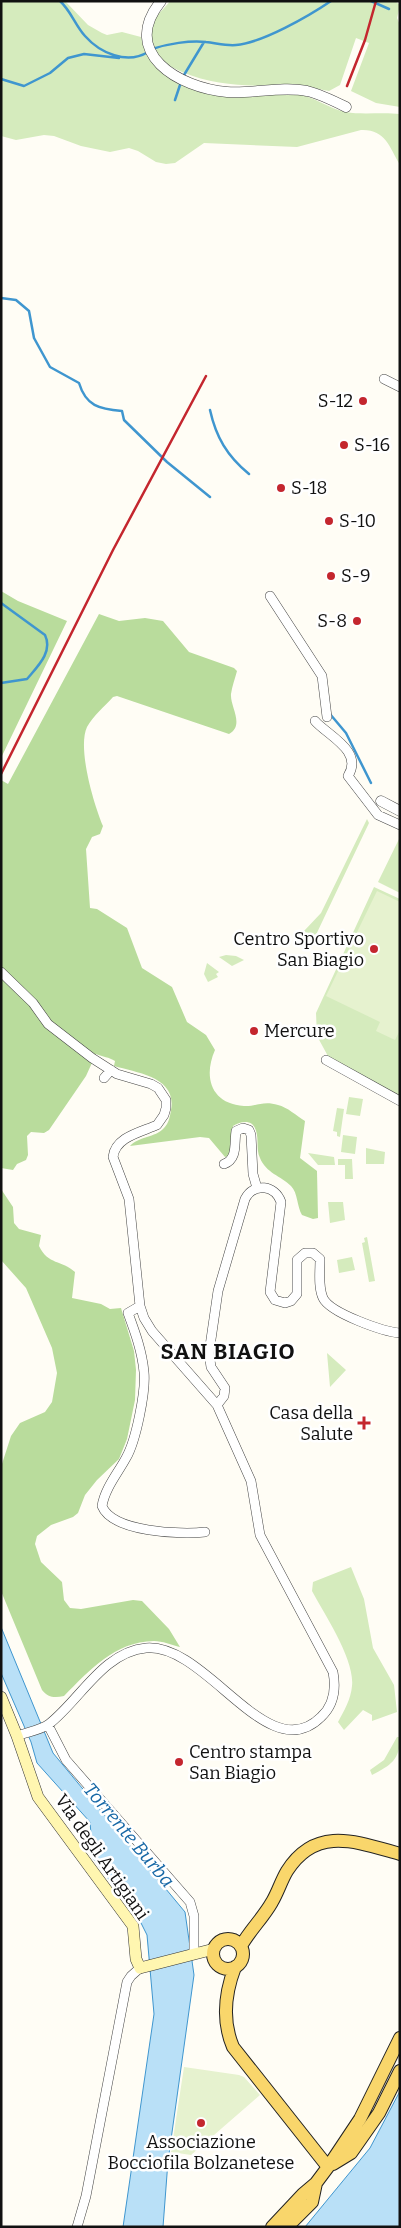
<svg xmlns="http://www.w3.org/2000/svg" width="401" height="2228" viewBox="0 0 401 2228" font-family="Bitter,serif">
<rect width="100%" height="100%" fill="#fffdf5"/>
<path fill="#d5ebbd" d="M1 1H65L88 25 102 33 107 35 122 32 141 37C156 103 246 88 296 94 314 96 329 109 346 112 361 115 383 112 400 114V165C389 146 385 129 361 130L297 147 204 143 175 163 166 164 156 162 138 151 129 148 110 152 81 146 54 136 44 135 16 140 1 136Z
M170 1H395L400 5 397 18 400 25V107L376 103 351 91 369 43 356 38 340 85 329 91C279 81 231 93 182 72 171 67 158 61 154 49 151 42 150 30 153 22 156 15 165 8 170 1Z
M367 819 369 823 314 939 307 935 304 931 321 913Z
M400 837V893L378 882Z
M374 887 400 899V1096L329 1058 317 1036 316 1013Z
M226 955 236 956 244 960 232 966 219 957Z
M207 963 219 972 216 974 218 977 208 982 204 974Z
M349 1097 363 1099 360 1116 346 1114Z
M337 1108 344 1109 340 1137 337 1136V1132L333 1131Z
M343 1135 357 1137 355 1154 341 1152Z
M366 1148 385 1152 384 1164H366Z
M308 1153 334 1157 335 1165H318Z
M338 1159H352L353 1179H345V1165H338Z
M328 1202H343L345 1220 330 1223Z
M367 1237 375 1281 369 1282 362 1243 365 1242 364 1238Z
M352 1257 355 1270 339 1273 337 1260Z
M327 1353 346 1370 330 1387Z
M351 1567 364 1599 373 1648 394 1685 397 1712 372 1721V1715L363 1710 344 1730 338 1722C344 1711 351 1699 352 1686 355 1660 325 1615 312 1591L313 1582Z
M397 1737H400C400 1760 391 1765 372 1775L370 1770 384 1760Z"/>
<path fill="#b9dc9c" d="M1 591 18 601 67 621 1 758Z
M99 614 119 621 145 618 163 621 189 652 234 668 237 671C235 679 232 686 231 694 230 707 245 725 229 734L117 696 113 697C105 706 93 716 87 727 77 748 94 805 103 826L100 834 92 837 86 849 90 908 97 909 127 928 142 968 172 987 187 1022 206 1035 215 1050C203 1077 211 1104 244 1106 255 1107 263 1100 278 1105 287 1107 297 1116 305 1121L300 1158 317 1171 318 1218 313 1219 302 1215C297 1207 298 1193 291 1186 281 1176 266 1173 260 1158 255 1148 261 1133 252 1124 246 1120 238 1123 233 1126L231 1148 228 1156 225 1157 209 1138 200 1137 130 1146C139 1136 155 1138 164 1128 169 1123 170 1116 171 1110 177 1077 138 1073 114 1066L115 1061C109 1057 103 1057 96 1054L86 1076 49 1130 44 1133 31 1132 27 1136 28 1155 26 1160 17 1164 13 1170 1 1168V780L8 784Z
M1 1189 13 1207 14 1223 19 1229 41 1235 39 1246C48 1265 62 1260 75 1272L72 1298 101 1304 110 1309 121 1308 134 1351 136 1370 135 1400 127 1439 119 1459 97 1480 85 1495 78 1513 73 1517 51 1525 37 1536 35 1544 41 1562 62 1582 64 1600 70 1608 81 1609 133 1600 142 1601 169 1629 180 1647C172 1645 162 1641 154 1641 114 1642 90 1670 64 1696 55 1698 48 1698 42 1690L1 1591V1467L11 1436 20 1423 45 1412 52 1402 57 1373 52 1348 26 1288 1 1260Z"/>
<path fill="#e6f2cf" d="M377 891 400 902V1030L395 1040 376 1031 380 1022 326 996Z
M184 2067 239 2075 244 2077 260 2095 191 2155 171 2152Z"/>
<path fill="#b9e0f7" stroke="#3f96cf" d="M1 1627 53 1753 185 1912 194 1975 168 2161 163 2227H123L154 2014 147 1935 140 1921 93 1858 90 1822 37 1763 31 1742 1 1673Z
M400 2091V2227H305L370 2148Z"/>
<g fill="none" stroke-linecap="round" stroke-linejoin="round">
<path stroke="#3f96cf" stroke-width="2.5" d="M60 1C71 11 75 25 85 36 100 53 127 65 148 52
M371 1 389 9
M152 49C167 44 190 40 206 42 216 43 226 46 236 45 262 43 309 16 331 1
M184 75 204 42
M1 79 24 86 50 73 68 58 84 54 119 58
M175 100 180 85
M1 298 16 300 29 311 34 338 50 367 79 383C86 406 99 409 122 411L124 420 167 462 210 497
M210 410C216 437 227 456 249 474
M1 603 45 635C53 652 38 666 27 679L1 683
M330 714 346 733 371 783"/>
<g stroke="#444" stroke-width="10">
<path id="minor" d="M384 379 400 387
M270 596 322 676 327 717
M315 721C327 735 364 751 348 776L378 815 400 825
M1 972 33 1003 48 1024 92 1058 117 1074 151 1084 158 1088 166 1100V1108L164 1115 157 1125C141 1132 115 1137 113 1157L129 1199 140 1306 144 1318 152 1331 217 1405 251 1481 260 1535 333 1672C336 1688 334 1705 321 1717 268 1770 207 1643 146 1648 103 1652 80 1700 49 1724 41 1730 27 1732 17 1736
M326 1060 400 1101
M104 1078 111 1070
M224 1164C238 1159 234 1143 236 1131L243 1128 249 1130 251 1135 253 1174 257 1188
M140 1306 128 1313C135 1332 142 1351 144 1372 146 1391 136 1441 126 1458 118 1473 105 1488 102 1506 112 1532 181 1535 205 1532
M217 1405 224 1396 225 1388 211 1367 209 1353 218 1291 245 1199C254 1182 275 1185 281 1202L270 1292 275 1300 285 1303 291 1301 297 1294V1260L305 1253H313L320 1259C320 1272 318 1287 323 1298 330 1313 384 1332 400 1333
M48 1725 66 1760 190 1902 194 1916V1954
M77 2227 86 2196 127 1982 131 1976 140 1968"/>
</g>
<g stroke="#444" stroke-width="11">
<path id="tertiary" d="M161 1C119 53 179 88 227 92 253 94 281 86 307 91 320 94 334 101 346 107
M381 801 400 811"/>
</g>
<g stroke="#333" stroke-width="12">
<path id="secondary" d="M1 1697 17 1736 38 1797 133 1926 136 1959 140 1968 214 1949"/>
</g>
<g stroke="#222" stroke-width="14">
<path id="primary" d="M213 1954a15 15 0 1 1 30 0a15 15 0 1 1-30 0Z
M241 1946C250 1930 263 1918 272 1902 278 1892 281 1881 287 1871 316 1825 357 1842 400 1854
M235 1967C225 1993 222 2021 233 2047L328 2167
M333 2164 351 2153 379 2113 400 2071
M272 2227 303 2194 316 2183 328 2167 360 2119 400 2038
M287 2227 312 2202 316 2183"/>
</g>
<use href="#minor" stroke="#fff" stroke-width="9"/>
<use href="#tertiary" stroke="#fff" stroke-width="10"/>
<use href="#secondary" stroke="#fff6b0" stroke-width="11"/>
<use href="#primary" stroke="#f9d66b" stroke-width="12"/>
<path stroke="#c4262e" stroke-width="2.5" d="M347 86 365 40 376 1
M1 774 113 550 206 376"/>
</g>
<g fill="#c4262e" stroke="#fff" stroke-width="2">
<circle cx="363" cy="401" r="5"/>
<circle cx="344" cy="445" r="5"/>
<circle cx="281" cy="488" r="5"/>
<circle cx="329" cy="521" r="5"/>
<circle cx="331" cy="576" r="5"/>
<circle cx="357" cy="621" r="5"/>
<circle cx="374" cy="949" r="5"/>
<circle cx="254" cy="1031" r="5"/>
<path d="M361.5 1415.5h5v5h5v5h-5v5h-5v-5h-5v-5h5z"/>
<circle cx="179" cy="1762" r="5"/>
<circle cx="201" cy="2123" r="5"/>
</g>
<g text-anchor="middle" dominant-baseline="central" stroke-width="5" stroke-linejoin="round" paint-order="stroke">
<g font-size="18" fill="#111" stroke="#fff" text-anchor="start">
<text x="353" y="401" text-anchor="end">S-12</text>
<text x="354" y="445">S-16</text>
<text x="291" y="488">S-18</text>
<text x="339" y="521">S-10</text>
<text x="341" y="576">S-9</text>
<text x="347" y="621" text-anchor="end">S-8</text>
<text x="364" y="939" text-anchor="end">Centro Sportivo<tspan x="364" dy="21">San Biagio</tspan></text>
<text x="264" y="1031">Mercure</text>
<text x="353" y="1413" text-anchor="end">Casa della<tspan x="353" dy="21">Salute</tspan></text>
<text x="189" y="1752">Centro stampa<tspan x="189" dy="21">San Biagio</tspan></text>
<text x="201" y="2142" text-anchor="middle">Associazione<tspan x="201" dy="21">Bocciofila Bolzanetese</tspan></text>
</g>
<g font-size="18" fill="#111" stroke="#fff">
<text transform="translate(102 1857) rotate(55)">Via degli Artigiani</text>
</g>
<g font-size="19" font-style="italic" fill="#1768a6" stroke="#fff">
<text transform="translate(129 1835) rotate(50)">Torrente Burba</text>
</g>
<g font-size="22" font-weight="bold" letter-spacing="1" fill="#111" stroke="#fff">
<text x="228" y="1351">SAN BIAGIO</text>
</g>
</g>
<rect width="401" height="2228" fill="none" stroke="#111111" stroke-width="5"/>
</svg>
